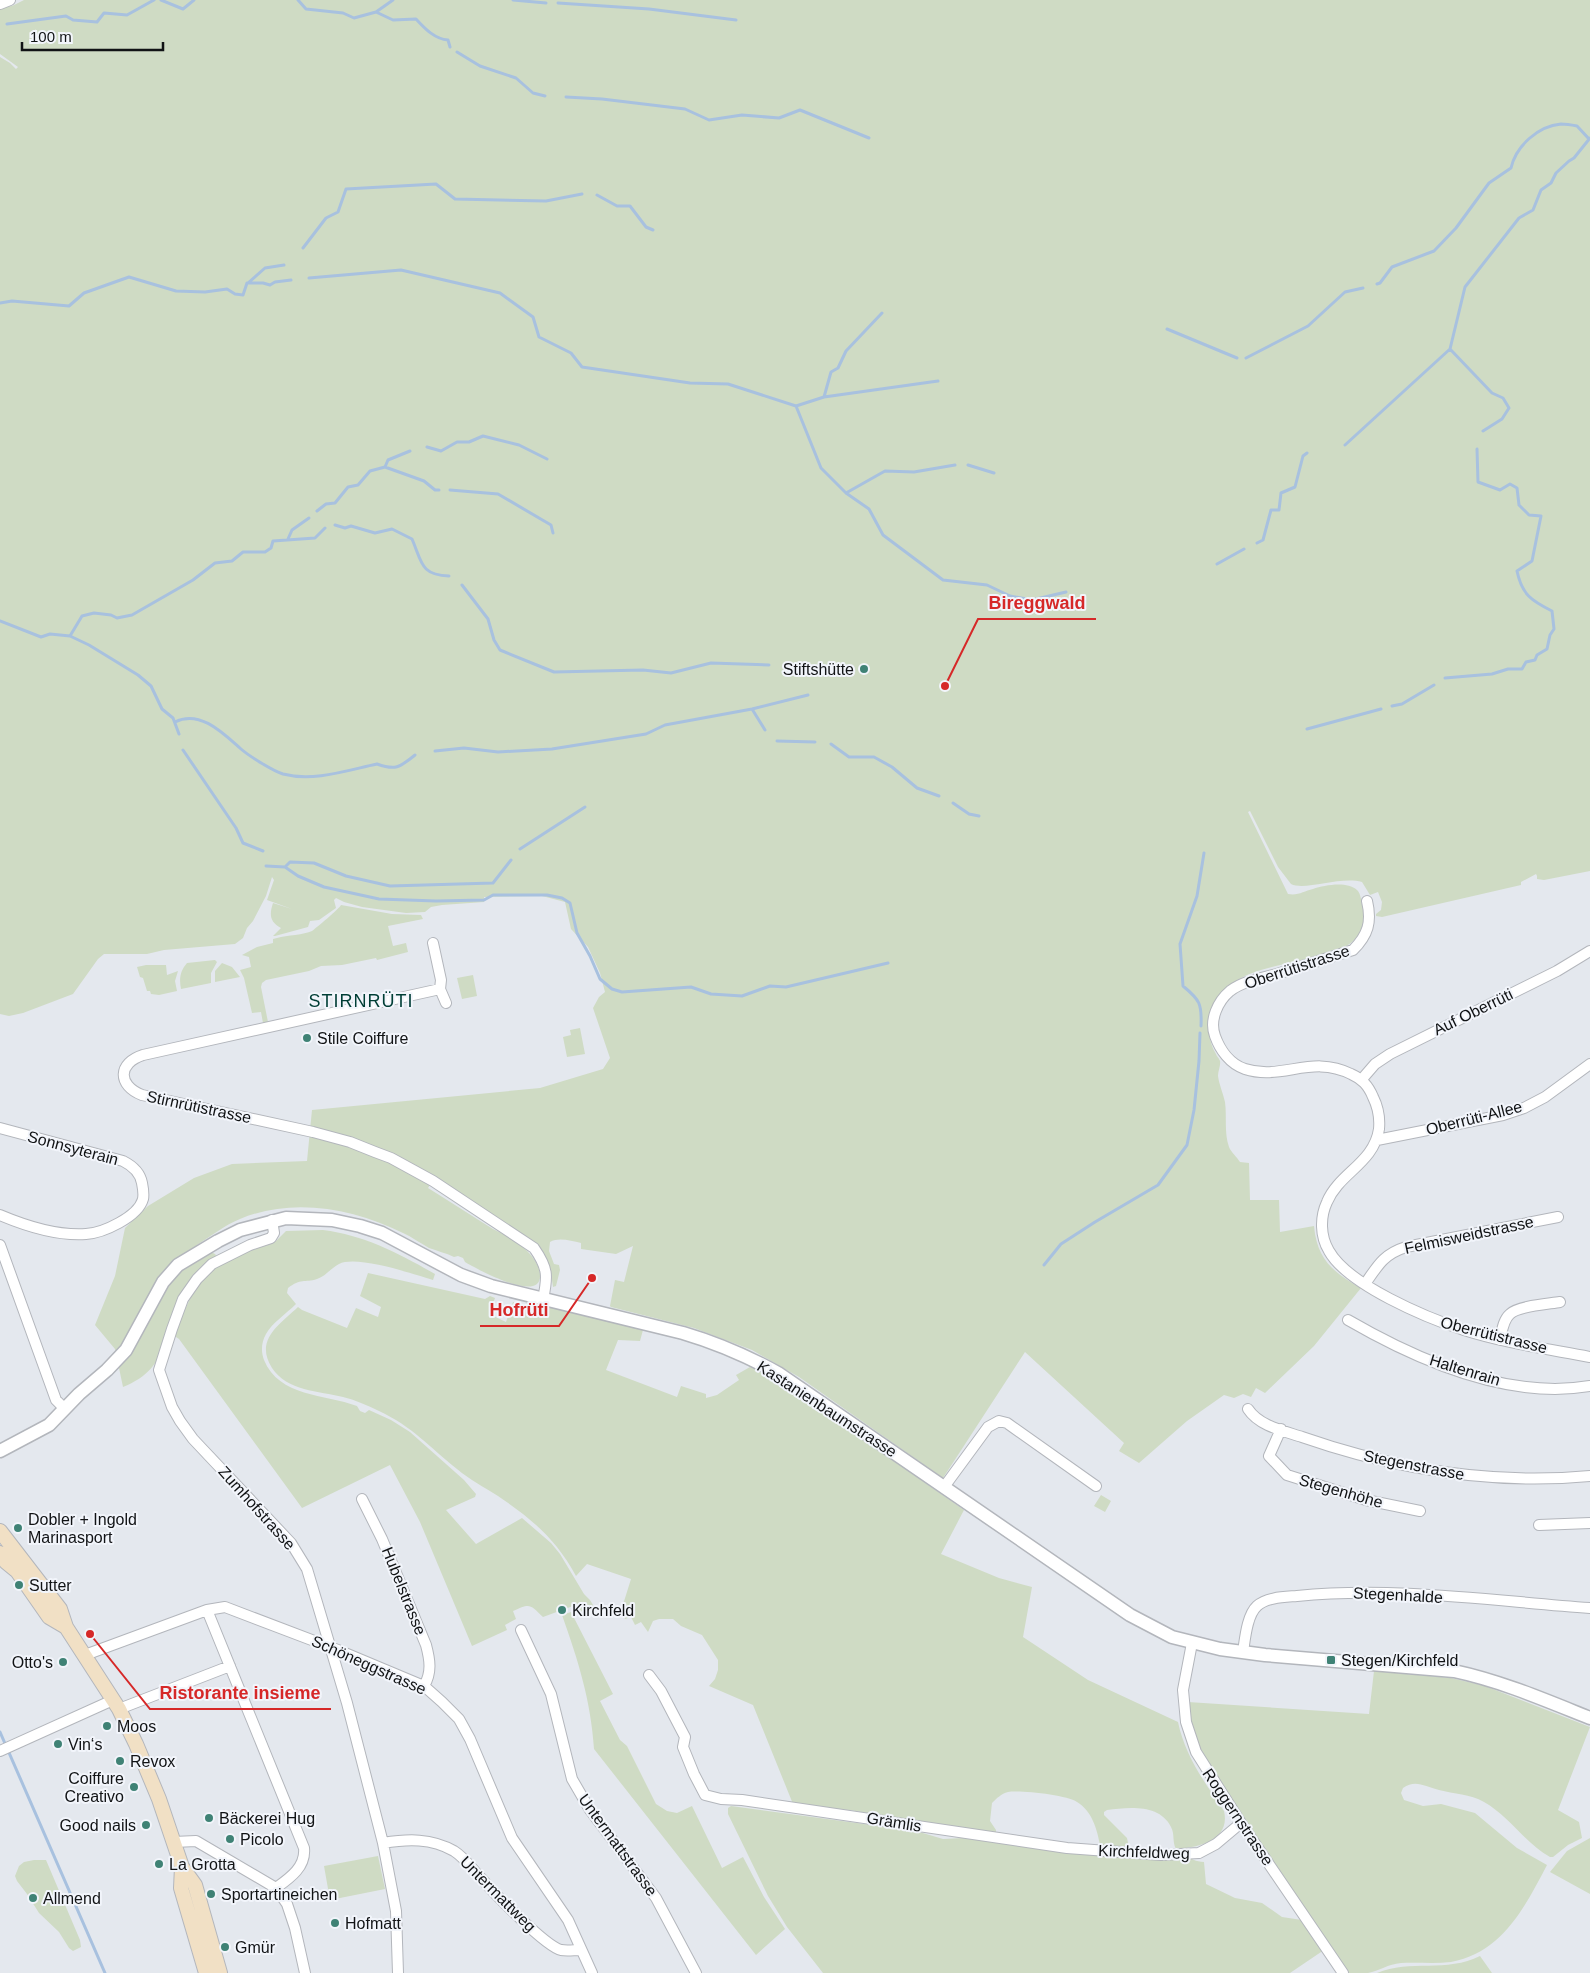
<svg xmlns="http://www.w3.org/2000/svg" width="1590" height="1973" viewBox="0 0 1590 1973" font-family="Arial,sans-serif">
<rect width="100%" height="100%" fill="#e4e8ee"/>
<path fill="#cfdbc4" d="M24 0H1590V871L1544 880 1537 879V876L1536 874 1521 882V885L1382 917 1376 916V914L1381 910 1382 902 1378 892 1370 895 1362 882C1340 876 1305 891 1291 884L1278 867 1250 811 1248 812 1288 894C1298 896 1304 891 1313 889 1325 885 1347 881 1357 890 1361 894 1361 900 1362 905 1381 990 1205 931 1209 1033 1210 1040 1212 1048 1216 1054 1216 1055 1220 1060 1220 1061 1221 1065 1218 1071 1218 1076 1219 1084 1223 1093 1225 1102 1227 1116 1224 1133 1229 1147 1231 1152 1237 1157 1240 1162L1249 1163 1250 1200H1279L1280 1232 1314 1226C1317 1260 1334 1273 1361 1288L1314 1346 1265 1393 1256 1388 1251 1397 1243 1394 1234 1398 1224 1395 1187 1421 1139 1463 1119 1451 1124 1443 1025 1352 943 1478 799 1377 752 1350 694 1328 611 1307 610 1306 615 1280 624 1282 633 1246 616 1254 581 1249V1243C571 1241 559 1237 550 1242L549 1251 554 1264 559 1265 560 1270 556 1286 553 1287 551 1273 547 1260 534 1242 434 1179 428 1188C450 1202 471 1215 493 1229 504 1235 517 1240 525 1249 532 1255 540 1266 540 1275 542 1305 475 1268 465 1262L463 1258 458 1256 454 1257C446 1253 437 1251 429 1248 420 1243 412 1237 403 1233 353 1208 292 1197 240 1219 225 1225 211 1236 197 1245L215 1254 217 1257C206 1265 190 1277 184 1289 164 1328 172 1368 123 1387L115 1349 95 1325 115 1276 125 1228 148 1206 194 1178 232 1164 307 1161 312 1110 540 1088 603 1069 610 1058 593 1008 599 997 605 992 600 973 588 947 571 929 565 902 542 896 484 897V902L442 905 431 907 425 912 406 913 362 907 344 902 336 898 334 900 336 908 319 920 310 921 308 927 275 936H273L281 928C270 922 269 915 273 903L292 909 267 900 274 880 272 877 266 896 253 921 247 928 243 938 235 944 164 950 147 954H104L98 959 73 994 23 1013 9 1016 0 1014V57L10 63 16 69 18 67 0 54V7L12 6Z
M341 905 392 914 421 915 423 919 388 926 393 946 406 943 408 952 377 960 376 958 342 965 321 966 309 971 266 980 262 983 261 987 268 1022 263 1023 261 1012 252 1013 244 978 240 970 251 967 249 957 242 955 257 947 273 943V939L277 938C287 935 304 935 312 931 315 929 340 908 341 905Z
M215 960 217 962 211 973V983L181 989C179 979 180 971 187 963Z
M222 963 232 967 240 977 215 982V971Z
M146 965H166L167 975 178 971 175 981 177 991 159 995 151 994 150 991H147L143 978 140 977 137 967Z
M473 975 477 996 462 999 457 978Z
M580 1028 585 1054 567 1057 563 1037 571 1035 570 1030Z
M323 1230C364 1235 400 1254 435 1274L433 1280C413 1274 357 1255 339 1264 331 1268 326 1276 317 1279 304 1283 301 1278 288 1288L287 1293 296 1304C286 1314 272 1323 266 1334 261 1343 261 1352 264 1360 279 1397 325 1394 357 1406L360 1411 365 1413 369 1410 391 1420 410 1432 464 1480 476 1494 475 1497 446 1510 476 1544 522 1518 551 1543 560 1554 584 1594 590 1600 596 1610 580 1618 573 1606 543 1617C530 1604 530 1603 513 1611L516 1619 505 1625 507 1630 472 1646 420 1522 390 1465 302 1508 179 1339 173 1335 196 1286 209 1271 241 1253 276 1241 286 1231Z
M368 1273 485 1299 490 1296 495 1298 489 1314 506 1322 513 1302 526 1305 527 1303 537 1305 539 1304 643 1330 640 1341 618 1340 606 1370 677 1397 681 1386 706 1394V1398L717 1395 739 1380 736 1375 750 1367 781 1382 964 1510 941 1554 999 1578 1032 1587 1023 1637 1088 1680 1178 1722C1185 1756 1205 1783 1224 1811 1231 1841 1197 1848 1176 1849 1172 1842 1175 1834 1171 1827 1160 1804 1129 1807 1107 1810L1104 1812V1815L1127 1838 1129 1848 1100 1845C1097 1829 1092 1811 1077 1802 1067 1795 1020 1790 1008 1792 1001 1794 997 1798 992 1803L990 1821 996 1830V1836L850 1810 827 1809 793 1804 753 1705 709 1686 715 1679 718 1670V1660L702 1635 681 1626 673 1619H659L653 1621 648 1632 641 1622 635 1625 631 1617 625 1619 621 1611 631 1579 587 1564 576 1576C556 1539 532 1519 498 1496 484 1487 470 1480 457 1469 428 1446 413 1427 379 1411 367 1405 355 1400 343 1397 319 1391 287 1391 272 1368 254 1340 280 1324 298 1307L302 1310 347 1328 356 1308 378 1317 381 1307 360 1296Z
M1101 1495 1111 1501 1105 1512 1094 1506Z
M571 1612 613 1694 600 1701 620 1740 627 1746 656 1804 667 1811 677 1813 692 1806 722 1868 743 1857 764 1897 785 1929 756 1955 594 1749C591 1701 578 1660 562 1615Z
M1374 1671 1451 1678 1485 1686 1590 1727 1558 1810 1579 1822 1582 1838 1568 1845 1553 1857H1550C1526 1844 1509 1816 1484 1802 1470 1794 1454 1794 1439 1790 1425 1787 1416 1779 1403 1788L1401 1793 1404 1800 1423 1806 1441 1804 1475 1813 1517 1848 1547 1865C1525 1907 1502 1953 1451 1962 1434 1964 1417 1962 1401 1963 1388 1964 1379 1971 1368 1973 1362 1973 1355 1973 1349 1973L1309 1919 1202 1754 1191 1724 1188 1702 1369 1714Z
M731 1806 916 1831 943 1839 963 1838 1076 1854 1082 1852 1169 1858 1174 1860 1182 1859 1183 1856C1191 1858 1196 1862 1204 1862L1206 1884 1235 1898 1262 1903 1282 1917 1302 1920 1324 1950 1290 1973H823L787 1927 768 1896 728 1814V1808Z
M1590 1838V1894L1550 1872 1567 1851Z
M378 1856 385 1889 330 1900 324 1866Z
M34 1860H46L80 1940 81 1947 73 1951 69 1948 59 1932 39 1913 27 1894 17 1881 15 1876 19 1866 24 1862Z
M1480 1956 1492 1973H1377C1410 1959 1447 1973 1480 1956Z"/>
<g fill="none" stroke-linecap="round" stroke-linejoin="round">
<path stroke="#a8c1df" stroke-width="3" d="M161 0 183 9 194 0
M298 0 306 9 343 13 354 18 376 12 393 20 416 19C425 29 435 39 448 40L450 47
M513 0 546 3
M558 3 649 9 736 20
M376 12 393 0
M7 24 66 16 73 20 97 22 104 13 127 15 154 0
M457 52 480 66 516 78 533 93 545 96
M566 97 602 99 685 109 709 120 742 115 779 118 800 110 869 138
M597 195 617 206H630L646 227 653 230
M303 248 326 218 338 212 346 189 436 184 455 199 546 201 582 194
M309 278 401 270 500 293 533 317 539 337 571 353 582 367 690 383 728 384 796 406 821 468 846 493 869 509 883 535 943 580 987 585 1010 596 1032 600 1066 592
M248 283 265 268 284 265
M1377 284 1380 283 1392 267 1434 251 1456 228 1489 183 1511 168C1516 146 1538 126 1561 124 1566 124 1572 125 1577 126L1589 139
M0 303 12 301 69 306 84 293 129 277 176 291 205 292 227 289 235 294 243 295 247 283H263L270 285 275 282 291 280
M1167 329 1237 358
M1450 349 1492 393 1503 398 1509 408 1502 419 1483 431
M1246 358 1308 326 1345 292 1363 288
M824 397 831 372 838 368 846 351 882 313
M796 406 824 397 938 381
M1345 445 1450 349 1465 287 1519 218 1533 210 1541 190 1551 183 1556 173 1569 161 1574 158 1590 138
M427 447 441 451 457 442H469L483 436 519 445 547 459
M968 465 994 473
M385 467 424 481 435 490H439
M450 490 498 494 551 525 553 533
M846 493 885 471 914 472 955 465
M317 511 326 504 335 503 348 487 358 485 370 471 385 467 388 460 410 451
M335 525 345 528 351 526 375 533 392 529 412 539C422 562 420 575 449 576
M288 539 292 530 309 518
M1257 543 1263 540 1271 510H1279L1281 493 1295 487 1303 456 1307 453
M1217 564 1244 549
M462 585 488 619 494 640 500 650 554 672 643 670 671 673 711 663 769 665
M0 621 41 637 50 634 70 636 82 616 94 613 111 615 117 618 132 615 193 580 215 563 232 561 243 552H265L271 548 273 541 315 538 325 528
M70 636 89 645 138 675 151 686 162 709 173 718 179 734
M1445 678 1492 674 1508 669H1522L1526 662 1535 660 1537 655 1547 649 1550 635 1554 629 1552 611C1532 601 1522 595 1517 571L1532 561 1541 516 1529 515 1519 505 1517 488 1510 484 1500 490 1478 482 1477 449
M1392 706 1402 704 1434 685
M752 709 765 730
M175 722C200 709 224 734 241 749 249 756 273 771 283 774 314 782 348 770 377 764 396 771 400 767 415 755
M1307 729 1381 709
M777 741 815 742
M831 744 849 757H874L892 767 917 788 939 796
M183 750 236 828 243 843 263 851
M435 751 464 748 498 752 552 749 646 734 665 725 752 709 808 695
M953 803 969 814 979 816
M520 849 585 807
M266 866 285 867 298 876 324 887 379 899 436 901 484 900 493 895H547L562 898 570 903 577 933 590 956 600 979 612 989 622 992 691 987 711 994 742 996 770 986 786 987 888 963
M285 867 290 862 314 863 346 876 390 886 493 883 511 860
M1201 1026C1202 1004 1200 1000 1183 986L1180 944 1197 896 1204 853
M1044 1265 1061 1244 1095 1222 1158 1185 1187 1145 1194 1110 1199 1061 1200 1033
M0 1732 105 1973"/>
<g stroke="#b3b6bc" stroke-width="12">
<path id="minor" d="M0 4 10 0
M1367 901C1372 922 1368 935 1353 950 1327 958 1302 966 1277 974 1261 978 1243 981 1230 991 1218 1001 1209 1020 1215 1036 1220 1050 1230 1064 1245 1069 1282 1081 1312 1054 1351 1074 1362 1079 1368 1085 1373 1097 1378 1107 1380 1118 1379 1129 1374 1163 1339 1173 1327 1202 1320 1217 1320 1236 1329 1251 1348 1285 1427 1318 1464 1330 1505 1343 1548 1349 1590 1357
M433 943 441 980 440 989
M446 1003 440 989 143 1055C118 1063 117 1085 142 1095L313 1132 350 1142 375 1152 391 1158 433 1181 534 1248C548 1268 548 1276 543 1299
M1362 1079 1375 1064 1390 1054 1557 971 1590 951
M0 1128 123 1161C133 1166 140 1172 142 1183 143 1188 144 1194 143 1199 138 1217 103 1233 86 1234 57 1236 26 1226 0 1215
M1377 1140 1503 1115 1524 1108 1545 1097 1590 1064
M272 1220 274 1233 271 1238 250 1245 212 1264 197 1279 183 1299 172 1329 159 1370 172 1407 180 1421 193 1439 291 1543 307 1569 347 1703 383 1843 396 1911 398 1973
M0 1245 56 1400 64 1408
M1365 1284C1378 1265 1384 1254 1406 1247L1558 1217
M1348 1320C1417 1360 1509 1400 1590 1386
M1500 1340C1502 1331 1503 1320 1510 1314 1518 1306 1548 1304 1560 1302
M1248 1409C1259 1426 1284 1431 1302 1437 1394 1469 1492 1485 1590 1476
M1281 1429 1269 1456 1287 1475 1366 1500 1420 1511
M944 1487 988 1427 999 1421 1007 1423 1096 1486
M362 1499 382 1539 426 1645C430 1660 432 1672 424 1686
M1539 1525 1590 1523
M207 1610 304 1848C306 1867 290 1878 276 1888
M521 1630 551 1694 572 1779 590 1810 656 1898 696 1973
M1192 1643 1183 1690 1186 1722 1196 1752 1241 1823 1343 1973
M1243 1652C1245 1639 1247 1615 1257 1606 1267 1597 1285 1597 1297 1596 1394 1586 1493 1601 1590 1608
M85 1655 207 1610 225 1607 338 1650 424 1686 442 1702 459 1719 470 1739 512 1838 568 1920 592 1973
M649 1675 661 1691 685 1737 683 1747 694 1774 705 1795 721 1799 742 1800 1067 1848 1161 1855 1199 1853 1216 1844 1241 1823
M119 1709 230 1666
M0 1751 113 1700
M174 1842 196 1841 276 1888 287 1904 295 1928 305 1973
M383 1843C408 1839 431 1838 454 1851 465 1858 472 1869 481 1878 494 1893 545 1946 561 1950 567 1951 574 1950 580 1950"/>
</g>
<g stroke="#b3b6bc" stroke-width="15">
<path id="tertiary" d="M0 1451 49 1425 79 1394 107 1370 126 1350 163 1282 178 1265 218 1241 240 1230 286 1218 332 1220 360 1226 382 1233 461 1275 491 1286 683 1333C717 1343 747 1356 778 1373L1130 1615 1172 1637 1220 1649 1265 1655 1454 1671C1501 1681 1545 1700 1590 1718"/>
</g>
<g stroke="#b3b6bc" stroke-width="16">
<path id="secondary" d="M0 1531 60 1609 66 1627 119 1709 136 1744 159 1799 182 1867 195 1885 220 1973
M0 1553 6 1562 17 1571 49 1617 66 1627
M182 1867 181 1888 206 1973"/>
</g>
<use href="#minor" stroke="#fff" stroke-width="10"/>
<use href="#tertiary" stroke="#fff" stroke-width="12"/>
<use href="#secondary" stroke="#f1e0c5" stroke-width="14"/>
</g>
<g fill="#3f8275" stroke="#f2f5fb" stroke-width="2">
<circle cx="864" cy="669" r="5"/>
<circle cx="307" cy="1038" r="5"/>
<circle cx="18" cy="1528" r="5"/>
<circle cx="19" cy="1585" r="5"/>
<circle cx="562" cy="1610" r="5"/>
<rect x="1326" y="1655" width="10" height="10" rx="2.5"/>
<circle cx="63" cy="1662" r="5"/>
<circle cx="107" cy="1726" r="5"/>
<circle cx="58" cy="1744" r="5"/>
<circle cx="120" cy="1761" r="5"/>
<circle cx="134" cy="1787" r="5"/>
<circle cx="209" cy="1818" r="5"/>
<circle cx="146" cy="1825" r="5"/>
<circle cx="230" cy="1839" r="5"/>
<circle cx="159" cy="1864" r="5"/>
<circle cx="211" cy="1894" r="5"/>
<circle cx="33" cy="1898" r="5"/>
<circle cx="335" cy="1923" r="5"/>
<circle cx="225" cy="1947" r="5"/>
</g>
<g text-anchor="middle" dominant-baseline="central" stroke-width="4" stroke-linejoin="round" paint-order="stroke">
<g font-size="16" fill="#111315" stroke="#f2f5fb" text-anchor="start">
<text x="854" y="669" text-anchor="end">Stiftshütte</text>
<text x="317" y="1038">Stile Coiffure</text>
<text x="28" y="1519">Dobler + Ingold<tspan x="28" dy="18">Marinasport</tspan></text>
<text x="29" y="1585">Sutter</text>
<text x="572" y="1610">Kirchfeld</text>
<text x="1341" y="1660">Stegen/Kirchfeld</text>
<text x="53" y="1662" text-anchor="end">Otto's</text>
<text x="117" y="1726">Moos</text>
<text x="68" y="1744">Vin‘s</text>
<text x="130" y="1761">Revox</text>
<text x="124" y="1778" text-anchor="end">Coiffure<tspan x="124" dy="18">Creativo</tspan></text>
<text x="219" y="1818">Bäckerei Hug</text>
<text x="136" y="1825" text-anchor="end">Good nails</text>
<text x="240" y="1839">Picolo</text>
<text x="169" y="1864">La Grotta</text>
<text x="221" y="1894">Sportartineichen</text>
<text x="43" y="1898">Allmend</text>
<text x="345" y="1923">Hofmatt</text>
<text x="235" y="1947">Gmür</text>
</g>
<g font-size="16" fill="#111315" stroke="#f2f5fb">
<text transform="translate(1297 967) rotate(-18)">Oberrütistrasse</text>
<text transform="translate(1473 1012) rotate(-26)">Auf Oberrüti</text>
<text transform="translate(199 1107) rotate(12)">Stirnrütistrasse</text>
<text transform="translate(1474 1118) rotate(-14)">Oberrüti-Allee</text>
<text transform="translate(73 1148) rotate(15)">Sonnsyterain</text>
<text transform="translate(1469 1235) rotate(-12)">Felmisweidstrasse</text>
<text transform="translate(1494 1335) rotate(14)">Oberrütistrasse</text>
<text transform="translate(1465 1370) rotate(17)">Haltenrain</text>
<text transform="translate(827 1409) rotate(33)">Kastanienbaumstrasse</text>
<text transform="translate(1414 1465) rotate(11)">Stegenstrasse</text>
<text transform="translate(1341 1491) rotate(16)">Stegenhöhe</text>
<text transform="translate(257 1508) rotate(48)">Zumhofstrasse</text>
<text transform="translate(404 1591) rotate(68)">Hubelstrasse</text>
<text transform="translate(1398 1595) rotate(3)">Stegenhalde</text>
<text transform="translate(369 1665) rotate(24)">Schöneggstrasse</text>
<text transform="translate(1238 1817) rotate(56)">Roggernstrasse</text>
<text transform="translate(894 1822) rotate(9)">Grämlis</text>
<text transform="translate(618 1845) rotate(54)">Untermattstrasse</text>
<text transform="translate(1144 1852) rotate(2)">Kirchfeldweg</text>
<text transform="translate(498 1894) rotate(45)">Untermattweg</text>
</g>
<g font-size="18" letter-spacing="1" fill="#003e35" stroke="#f2f5fb">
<text x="361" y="1001">STIRNRÜTI</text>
</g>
</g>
<path fill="none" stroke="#d62828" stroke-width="2" d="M945 686L978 619H1096M592 1278L559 1326H480M90 1634L150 1709H331"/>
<g fill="#d62828" stroke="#f2f5fb" stroke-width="2">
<circle cx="945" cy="686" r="5"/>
<circle cx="592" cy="1278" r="5"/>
<circle cx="90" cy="1634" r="5"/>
</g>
<g font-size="18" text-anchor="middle" font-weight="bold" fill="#d62828" stroke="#f2f5fb" stroke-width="4" stroke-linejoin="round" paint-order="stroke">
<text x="1037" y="609">Bireggwald</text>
<text x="519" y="1316">Hofrüti</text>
<text x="240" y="1699">Ristorante insieme</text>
</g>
<path d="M22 42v8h141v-8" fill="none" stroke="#111315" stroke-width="2.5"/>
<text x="30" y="42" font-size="15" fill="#111315" stroke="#f2f5fb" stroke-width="4" paint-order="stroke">100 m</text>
</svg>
